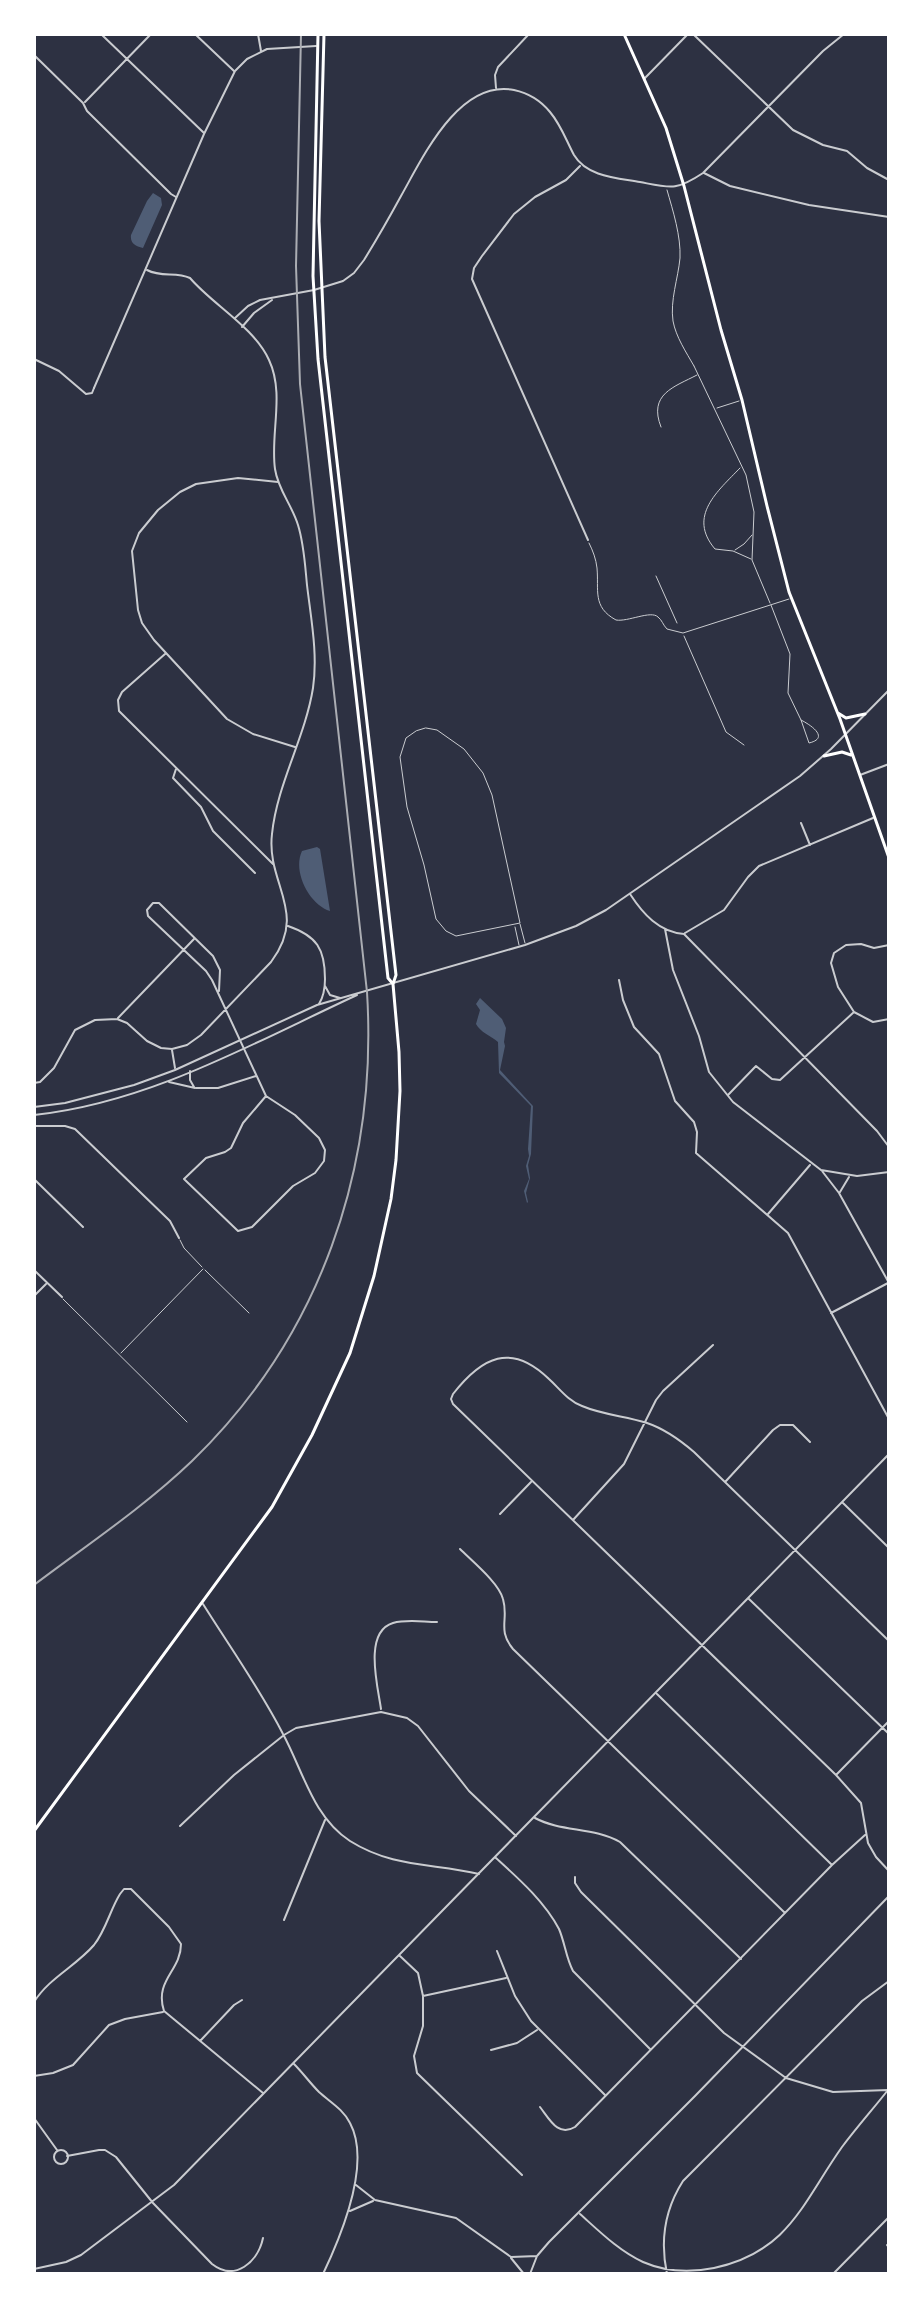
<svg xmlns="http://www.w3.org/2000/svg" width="923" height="2308" viewBox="0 0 923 2308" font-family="Barlow,sans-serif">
<rect width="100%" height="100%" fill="#2d3142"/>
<path fill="#4f5d75" d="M153 193 161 198 162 205 143 248C135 246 130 243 131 235L147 201Z
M317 847 320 849 330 911C310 905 292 872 302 851Z
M480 998 502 1019 506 1028 504 1042 505 1046 500 1070 533 1106 531 1154 528 1165 530 1178 526 1193 528 1202 527 1203 524 1191 529 1179 526 1166 529 1156 528 1149 531 1106 499 1073 498 1042C491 1036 480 1032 476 1024L480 1010 476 1004Z"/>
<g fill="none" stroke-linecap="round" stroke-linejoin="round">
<path stroke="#caccd0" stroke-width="1" d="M694 366 746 475 754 512 752 560 770 603
M717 408 739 401
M661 427C648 394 674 387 697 375
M740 468C718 491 687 516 715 549L733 551 751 559
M589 543C593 551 596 559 597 568 599 590 592 607 616 620 628 622 651 610 658 617 662 620 663 625 667 629L683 633 789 599
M735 550 744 544 752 535
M684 636 726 732 744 745
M426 728 437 730 464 749 483 773 492 795 520 923 456 936 446 931 436 919 424 865 407 807 400 757 406 738 416 731Z
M520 924 525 943
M515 927 519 945
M180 1240 184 1248 202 1267
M205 1270 249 1313
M63 1299 187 1422
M121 1353 203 1269"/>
<path stroke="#caccd0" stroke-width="1" d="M667 190C673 211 681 236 680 258 678 279 670 300 673 321 676 337 686 352 694 366
M656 576 677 623
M771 605 790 654 788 693 801 720 809 743C830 738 811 725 801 720"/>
<path stroke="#caccd0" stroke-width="2" d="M101 34 204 133
M195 34 234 71
M258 34 261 51
M693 34 793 130 823 145 847 151 867 168 889 180
M34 55 83 103 87 111 171 194 176 197
M644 79 688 34
M496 88 495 75 498 67 529 34
M85 102 151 34
M580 166 566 180 535 197 514 214 482 256 474 268 472 279 588 540
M704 173 730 186 809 205 889 217
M235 318 248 306 260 300 314 290 343 281 354 273 364 260C377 239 389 218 401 196 423 157 459 79 514 90 528 93 541 101 550 112 561 125 566 140 574 155 587 177 618 178 640 182 671 188 676 191 703 173L823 51 844 34
M242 327 254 313 272 300
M34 359 59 371 86 394 92 393 94 388
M278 482 238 478 196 484 180 492 158 510 139 533 132 551 138 610 142 623 154 640 227 719 253 734 295 747
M165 654 122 692 118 700 119 711 273 864
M176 769 173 778 201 807 213 831 255 873
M860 775 889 764
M801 823 810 845
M630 894C643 914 659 932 684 934L877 1131 889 1147
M288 926C317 936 325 949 325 979 325 988 324 996 319 1004
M665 929 673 970 699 1036 709 1072 733 1102 821 1170 857 1176 889 1172
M685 933 724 910 748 877 759 866 873 818
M889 945 874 948 861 944 846 945 834 953 831 963 838 987 854 1012 873 1022 889 1019
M619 980 623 1000 634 1027 659 1054 675 1101 694 1122 697 1132 696 1153 788 1233 889 1419
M325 986 330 995 340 998
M219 991 220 970 213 956 159 903H153L147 910 148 916 206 971 212 980 266 1096 295 1115 319 1138 325 1150 324 1161 315 1173 293 1186 252 1227 238 1231 184 1179 206 1158 225 1152 231 1148 243 1123 266 1096
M118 1018 194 939
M172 1050 175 1068
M34 1083 40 1082 54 1068 75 1030 95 1020 117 1019 127 1023 147 1041 161 1048 172 1049 187 1045 201 1035 271 962C309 912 266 884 272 834 277 784 305 738 313 688 318 654 311 619 307 585 305 565 304 544 298 525 292 505 278 490 275 469 270 434 285 394 269 360 254 327 213 305 190 278 176 271 162 278 147 270
M196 1088H218L256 1076
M728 1095 756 1066 772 1079 780 1080 854 1012
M34 1126H65L75 1129 170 1221 179 1238
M822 1171 839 1193 889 1283
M34 1179 83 1227
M840 1192 849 1177
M768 1214 810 1165
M34 1270 62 1297
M34 1296 46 1284
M831 1313 888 1283
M726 1481 773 1430 780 1425H793L810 1442
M843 1503 889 1548
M500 1514 531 1482
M573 1520 624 1464 656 1400 663 1391 713 1345
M460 1549C472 1561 499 1583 503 1599 509 1619 497 1630 513 1649L785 1913
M749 1599 889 1734
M203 1604C230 1647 260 1689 283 1734 303 1771 313 1817 350 1841 393 1868 433 1863 479 1874
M889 1641 694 1452C680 1440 665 1429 647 1423 626 1416 603 1415 582 1406 568 1401 559 1388 549 1379 511 1342 482 1357 453 1394L451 1399 453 1404 836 1775 861 1803 868 1843 876 1857 889 1871
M657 1694 832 1865
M381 1709C378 1687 363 1632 393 1623 407 1619 423 1622 437 1622
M837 1774 889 1721
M535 1818C561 1832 594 1827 620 1842L741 1959
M180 1826 234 1775 284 1735 296 1728 381 1712 407 1718 418 1726 469 1791 516 1836
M496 1858C519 1879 544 1901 559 1929 565 1943 566 1958 573 1971L650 2049
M575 1877V1883L581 1892 724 2033 786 2078 833 2092 888 2090
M284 1920 325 1820
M497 1951 515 1996 531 2021 605 2095
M400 1956 418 1973 423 1996V2026L414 2056 417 2073 522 2175
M423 1996 506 1978
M34 2002C49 1978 76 1966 94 1945 106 1930 110 1910 120 1894L124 1889H131L169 1927 181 1944C181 1971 154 1980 164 2011L263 2093
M201 2040 234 2005 242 2000
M491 2050 517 2043 537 2030
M294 2064C303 2073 310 2083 319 2092 330 2102 343 2109 350 2123 372 2164 341 2236 323 2274
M34 2076 53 2073 73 2065 109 2025 125 2019 163 2012
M540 2107C550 2120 558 2137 575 2127L832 1865 865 1835
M34 2118 57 2150
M54 2157a7 7 0 1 1 14 0a7 7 0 1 1-14 0Z
M67 2156 99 2150H105L116 2157 153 2203 212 2264C235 2282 258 2262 263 2238
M356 2185 375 2200 456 2218 511 2257 537 2256
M350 2211 373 2201
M580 2214C599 2231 619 2251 643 2262 666 2272 689 2273 714 2268 789 2252 803 2202 842 2147 857 2127 873 2109 888 2090
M887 2245 889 2248
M511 2258 524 2274
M34 2269 66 2262 81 2255 174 2185 889 1454
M530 2274 537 2256 549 2242 695 2096 889 1896
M667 2274C660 2241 665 2209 683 2181L862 2001 889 1981"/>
<path stroke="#caccd0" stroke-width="2" d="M94 388 204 134 235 71 247 59 267 49 316 46
M190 1071V1080L194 1087
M169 1082 195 1088
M34 1107 65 1103 134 1085 175 1070 317 1005 525 945 576 926 606 910 800 776 831 749 889 690
M34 1115C149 1103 253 1043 357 995
M833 2274 889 2217"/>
<path stroke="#fff" stroke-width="3" d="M624 34 666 128 684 186 721 330 742 400 767 506 789 592 840 719 889 858
M838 713 846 718 865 714
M824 756 842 752 851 755"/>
<path stroke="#fff" stroke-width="3" d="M318 34 313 276 318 359 388 978 393 984
M34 1831 272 1507 312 1435 350 1353 374 1276 391 1199 396 1160 400 1091 399 1052 393 984 396 975 325 357 319 221 324 34"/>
<path stroke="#abadb3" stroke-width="2" d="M34 1585C87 1545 144 1507 192 1461 320 1337 378 1169 367 992L300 384 296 266 301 34"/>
</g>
<rect width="923" height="2308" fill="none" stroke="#ffffff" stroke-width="72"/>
</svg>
